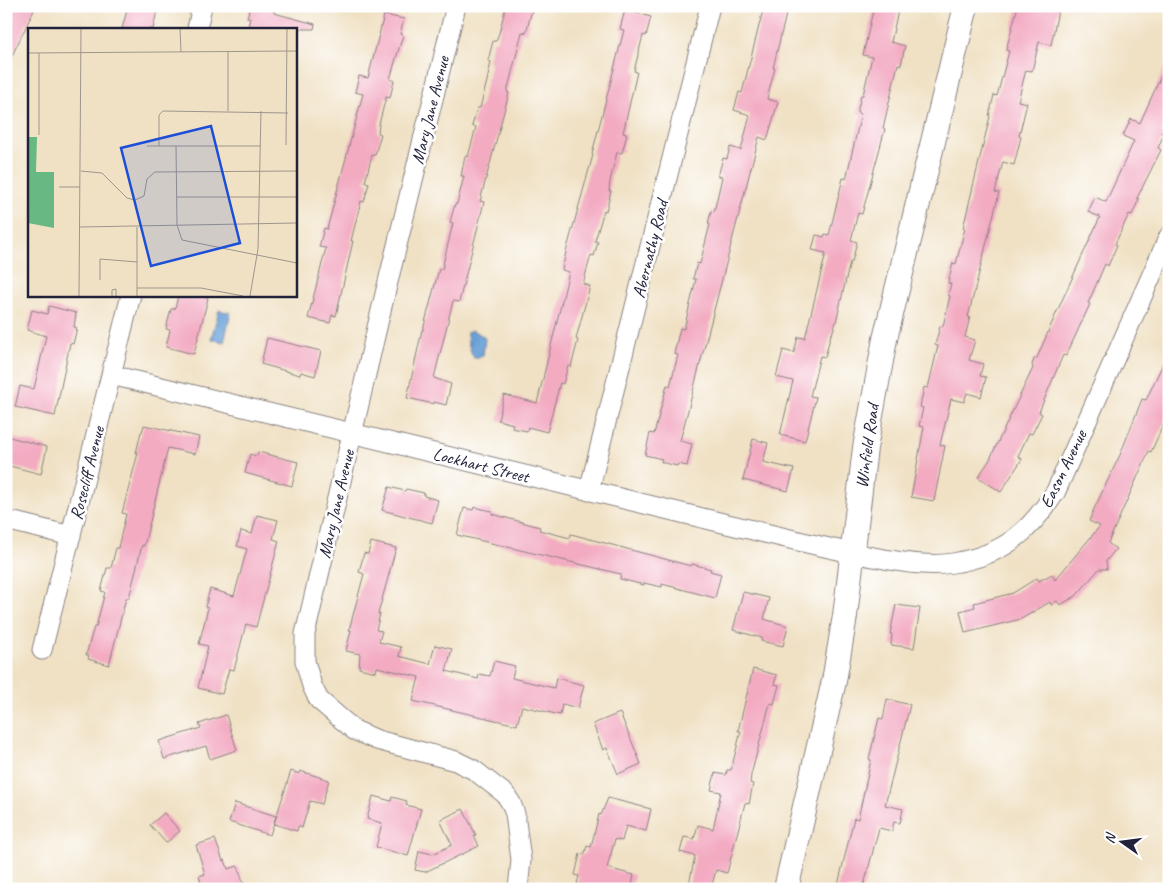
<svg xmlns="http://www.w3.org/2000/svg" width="1175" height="895" viewBox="0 0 1175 895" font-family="Caveat,sans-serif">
<rect width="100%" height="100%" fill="#fff"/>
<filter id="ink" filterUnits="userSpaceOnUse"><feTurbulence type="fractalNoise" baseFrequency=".02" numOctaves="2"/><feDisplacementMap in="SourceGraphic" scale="10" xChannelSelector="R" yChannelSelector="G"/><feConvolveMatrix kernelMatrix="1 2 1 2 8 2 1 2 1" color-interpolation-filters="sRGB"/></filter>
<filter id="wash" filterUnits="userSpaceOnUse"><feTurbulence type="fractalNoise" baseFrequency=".0096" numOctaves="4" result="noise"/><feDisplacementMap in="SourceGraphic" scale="20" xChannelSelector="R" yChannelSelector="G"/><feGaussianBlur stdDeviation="1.12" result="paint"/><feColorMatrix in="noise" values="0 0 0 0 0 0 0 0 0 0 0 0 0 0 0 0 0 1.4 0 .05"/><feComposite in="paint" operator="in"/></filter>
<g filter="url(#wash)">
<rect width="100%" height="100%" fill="#f0e1c4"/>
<path fill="#689fd6" stroke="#456088" d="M219 310 231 313 224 342 211 339Z
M472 330 483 336 485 339 483 355 479 358H474C471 354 466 337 467 332Z"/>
<g id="blocks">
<path fill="#f3abc2" d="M12 6H36L6 68V18Z
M128 6H158L153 29H122Z
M250 6H275L274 13 315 24 314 29H257L248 27 250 18H247Z
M506 6H533L526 33 522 32 507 92 509 93 480 201 484 202 459 302 453 301 434 378 451 384 446 405 434 402V404L407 398 422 330H423L439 269H442L453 223 450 222 455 204H457L464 176H461L465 156 468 157 476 127 472 126 477 108H480L487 81 491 62 488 61 493 41H496L499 33Z
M764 6H788L773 68H775L767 99 778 102 767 140 759 137 680 441 692 444 687 466 678 464 677 466 661 462 662 459 645 455 650 433 654 434 667 385 670 386 678 355 674 354 680 328 684 329 696 279H693L697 263 700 264 710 224H708L711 211 714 212 722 177 718 176 723 158 727 159 730 147 741 150 750 115 734 110 739 92 742 93Z
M874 6H899L891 42 905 46 901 65 898 64 883 128 885 129 862 214 858 213 851 240 857 242 852 262H850L836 322 832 334H831L825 357 820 356 810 396 816 397 805 441 780 435 793 381 776 377 783 350 794 353 798 337 805 338 826 253 812 250 816 235 824 237 825 234 829 235 843 178 846 179 861 114 857 113 861 95H863L872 57 863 55Z
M1018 6H1059L1051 45 1039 42 1032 71 1026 70 1018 101 1027 103 1019 136 1021 137 1014 165 1003 162 995 192 999 193 968 317H970L965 337 975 340 969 360 983 364 980 376 986 377 981 397 967 393 964 402 951 399 940 445 945 446 934 501 911 497 924 427 919 426 923 408 920 407 924 387 928 388 938 346 935 345 940 326H943L950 296 948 295 951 284 948 283 953 263 956 264 965 228H963L990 116H989L994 95 997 96 1009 51 1006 50Z
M625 10 651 17 646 36 643 35 634 71 637 72 623 133 627 134 622 153 617 152 610 181 609 191H611L606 211 604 210 595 241 598 242 594 256 591 255 583 284 590 286 576 339 578 340 571 367 568 366 563 384 560 383 547 432 528 427 527 431 512 428 513 424 498 420 504 395 537 403 569 272 562 270 566 252 593 155 592 154 624 30 620 29Z
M384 15 404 19 400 34 403 35 390 79 394 81 390 98 386 97 379 124 378 133 381 134 375 155H372L365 182 369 183 364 202 361 201 351 241H353L336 316 332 315 330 323 308 318 326 248 319 247 324 228 327 229 363 94 355 92 359 76 368 78Z
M1169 58V117L1161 133 1164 134 1158 148 1161 150 1137 198 1139 199 1132 215 1129 214 1115 244 1117 245 1108 266 1105 264 1093 292 1088 303 1090 304 1066 356 1063 355 1039 412 1042 414 1032 434 1029 433 1018 456 1022 459 1001 492 978 477 989 461 1023 389 1033 368 1032 365 1034 359 1037 358 1054 318 1100 217 1088 212 1095 197 1106 202 1134 141 1123 136 1131 119 1140 123Z
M178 295H198L208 298 194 354 166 347 170 330 166 329 171 309H175Z
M49 306 76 313 74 327 77 328 73 344 70 343 55 416 15 407 20 386 34 389 46 336 27 330 32 310 47 314Z
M267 338 321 351 315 376 301 372 300 375 261 364Z
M1169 351V412L1151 452 1149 451 1108 543 1116 549 1106 561 1107 569H1099L1076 596 1060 605 1057 601 1051 605 1050 602 1021 619 965 633 960 611 975 607 974 603 1013 593 1037 578 1039 581 1052 574 1055 580 1100 526 1089 521 1094 509 1120 455 1142 399 1146 400Z
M144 425 199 437 195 454 168 448 144 546 142 545 129 598H126L109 665 88 659 89 655H86L94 627H96L105 592 101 591 107 568H111L116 548H118L126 514 122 513 138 453H136L141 432H142Z
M6 436 47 447 41 474 6 465Z
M753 439 768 443 763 462 794 469 788 491 743 480Z
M258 452 298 462 292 486 245 473 250 454 257 456Z
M389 487 405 491 406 489 424 493V496L438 500 432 523 382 510Z
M474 507 492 511V514L540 527 539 530 570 538 571 534 691 566 692 564 711 569 710 571 721 574 715 598 662 584V587L644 583V585L620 579 621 574 457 535 464 508 473 510Z
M257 515 278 520 273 539 279 541 256 627 246 624 234 670 229 669 222 694 198 688 208 646 199 644 208 608 205 607 210 589 234 596 247 549 237 546 241 531 252 534Z
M371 542 396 548 378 614H380L376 630 382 631 379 642 401 647 399 656 430 664 435 645 452 649 446 671 478 679 479 674 490 676 494 661 515 666 512 678 554 688 556 678 584 685 578 708 562 704 560 715 522 706 517 725 413 701 419 677 377 667 376 672 359 668 360 654 346 651 351 630H349L364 574 359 572 364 553 368 554Z
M743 592 769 598 764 619 788 626 783 646 761 641 762 638 733 630Z
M896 605 920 608 914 648 891 645 892 634H890Z
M753 669 777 675 774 684 779 685 774 704 770 703 764 726 751 775 750 783 753 784 749 804 745 803 727 873 716 870 711 889H688L695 856 680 852 684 837 694 839 698 825 713 829 721 792 711 790 715 773 726 775 727 770H731L741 731H738Z
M887 699 910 705 885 805 903 809 900 823 894 822 892 831 879 828 863 889H837L854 818 858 819 871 760 869 759 879 718 883 719Z
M620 713 641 764 618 774 607 748 603 750 593 724Z
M226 715 237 750 210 759 206 746 164 759 159 741 201 728 199 724Z
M291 771 300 774V771L329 780 322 804 310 801 302 828 298 826 297 831 274 824Z
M373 796 391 801 392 797 407 801 406 805 421 809 408 856 376 847 382 823 367 819Z
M608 798 651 809 646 831 626 826 622 841 615 839 607 868 634 875 631 889H596L577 884 579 876 575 875 580 854 584 855 587 846 591 847 599 814 601 815Z
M235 803 276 816 270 835 229 822Z
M463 809 476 835 474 836 479 846 425 872 415 870 419 851 433 854 452 845 440 820Z
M164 813 180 831 166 843 150 825Z
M215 839 223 861 225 860 228 869 238 866 245 889H203L199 876 205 874 196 845Z"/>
</g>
</g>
<g filter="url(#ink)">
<use href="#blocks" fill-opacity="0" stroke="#898280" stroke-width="1"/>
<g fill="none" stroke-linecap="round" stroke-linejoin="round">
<g stroke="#898280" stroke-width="21">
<path id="minor" d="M456 6 383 302 315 592 305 634V661L312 686 319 700 354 730 377 740 456 761 474 770 505 794 511 803 515 814 521 860 518 889
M197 29 202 6
M111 375C315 423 518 475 723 523 775 535 826 549 879 558 903 562 928 567 953 563 1003 555 1029 533 1056 491L1169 236
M589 491 710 6
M6 520 71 536
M42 650 131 295"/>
</g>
<g stroke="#898280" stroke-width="26">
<path id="tertiary" d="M786 889 834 681 845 616 865 448 885 339 966 6"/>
</g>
<use href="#minor" stroke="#fff" stroke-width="19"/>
<use href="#tertiary" stroke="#fff" stroke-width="24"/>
</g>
</g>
<g text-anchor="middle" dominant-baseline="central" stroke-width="5" stroke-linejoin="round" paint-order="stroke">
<g font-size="18" fill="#22223b" stroke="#fff">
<text transform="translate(430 110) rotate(-76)">Mary Jane Avenue</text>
<text transform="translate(650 249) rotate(-76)">Abernathy Road</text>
<text transform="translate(867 446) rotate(-82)">Winfield Road</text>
<text transform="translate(481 465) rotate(14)">Lockhart Street</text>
<text transform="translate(1063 469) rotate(-64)">Eason Avenue</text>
<text transform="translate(87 473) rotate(-76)">Rosecliff Avenue</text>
<text transform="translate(336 504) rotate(-77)">Mary Jane Avenue</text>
</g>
</g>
<g transform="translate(28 28)">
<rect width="269" height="269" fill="#f0e1c4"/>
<path d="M0 109H9L8 144H26V200L0 195Z" fill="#68b883"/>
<path fill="none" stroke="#9e958d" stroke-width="1" d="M152 0 153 24M200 24V83M0 25 269 23M11 107V25M258 117 259 0M119 118H232M131 118V87L135 83 260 85M148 118 149 197 154 212 269 235M53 143 74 145 99 170 107 172 116 168 119 151 127 144 269 143M31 159H52M149 169H269M52 199 269 195M72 252V231L109 234M109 260H173L215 268M51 268 53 0M84 268V262L88 261V268M109 268V199M222 268 230 221 233 83"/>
<path fill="#1d4ed8" fill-opacity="0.15" stroke="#1d4ed8" stroke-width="2.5" d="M183 98 212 215 123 238 93 120Z"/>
<rect width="269" height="269" fill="none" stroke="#22223b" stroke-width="2.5"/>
</g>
<rect width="1175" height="895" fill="none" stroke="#fff" stroke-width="25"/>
<g transform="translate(1122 842) rotate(284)" stroke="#ffffff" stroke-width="4" paint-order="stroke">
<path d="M0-4L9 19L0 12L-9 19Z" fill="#22223b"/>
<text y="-8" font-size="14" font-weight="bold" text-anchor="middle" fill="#22223b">N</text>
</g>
</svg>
